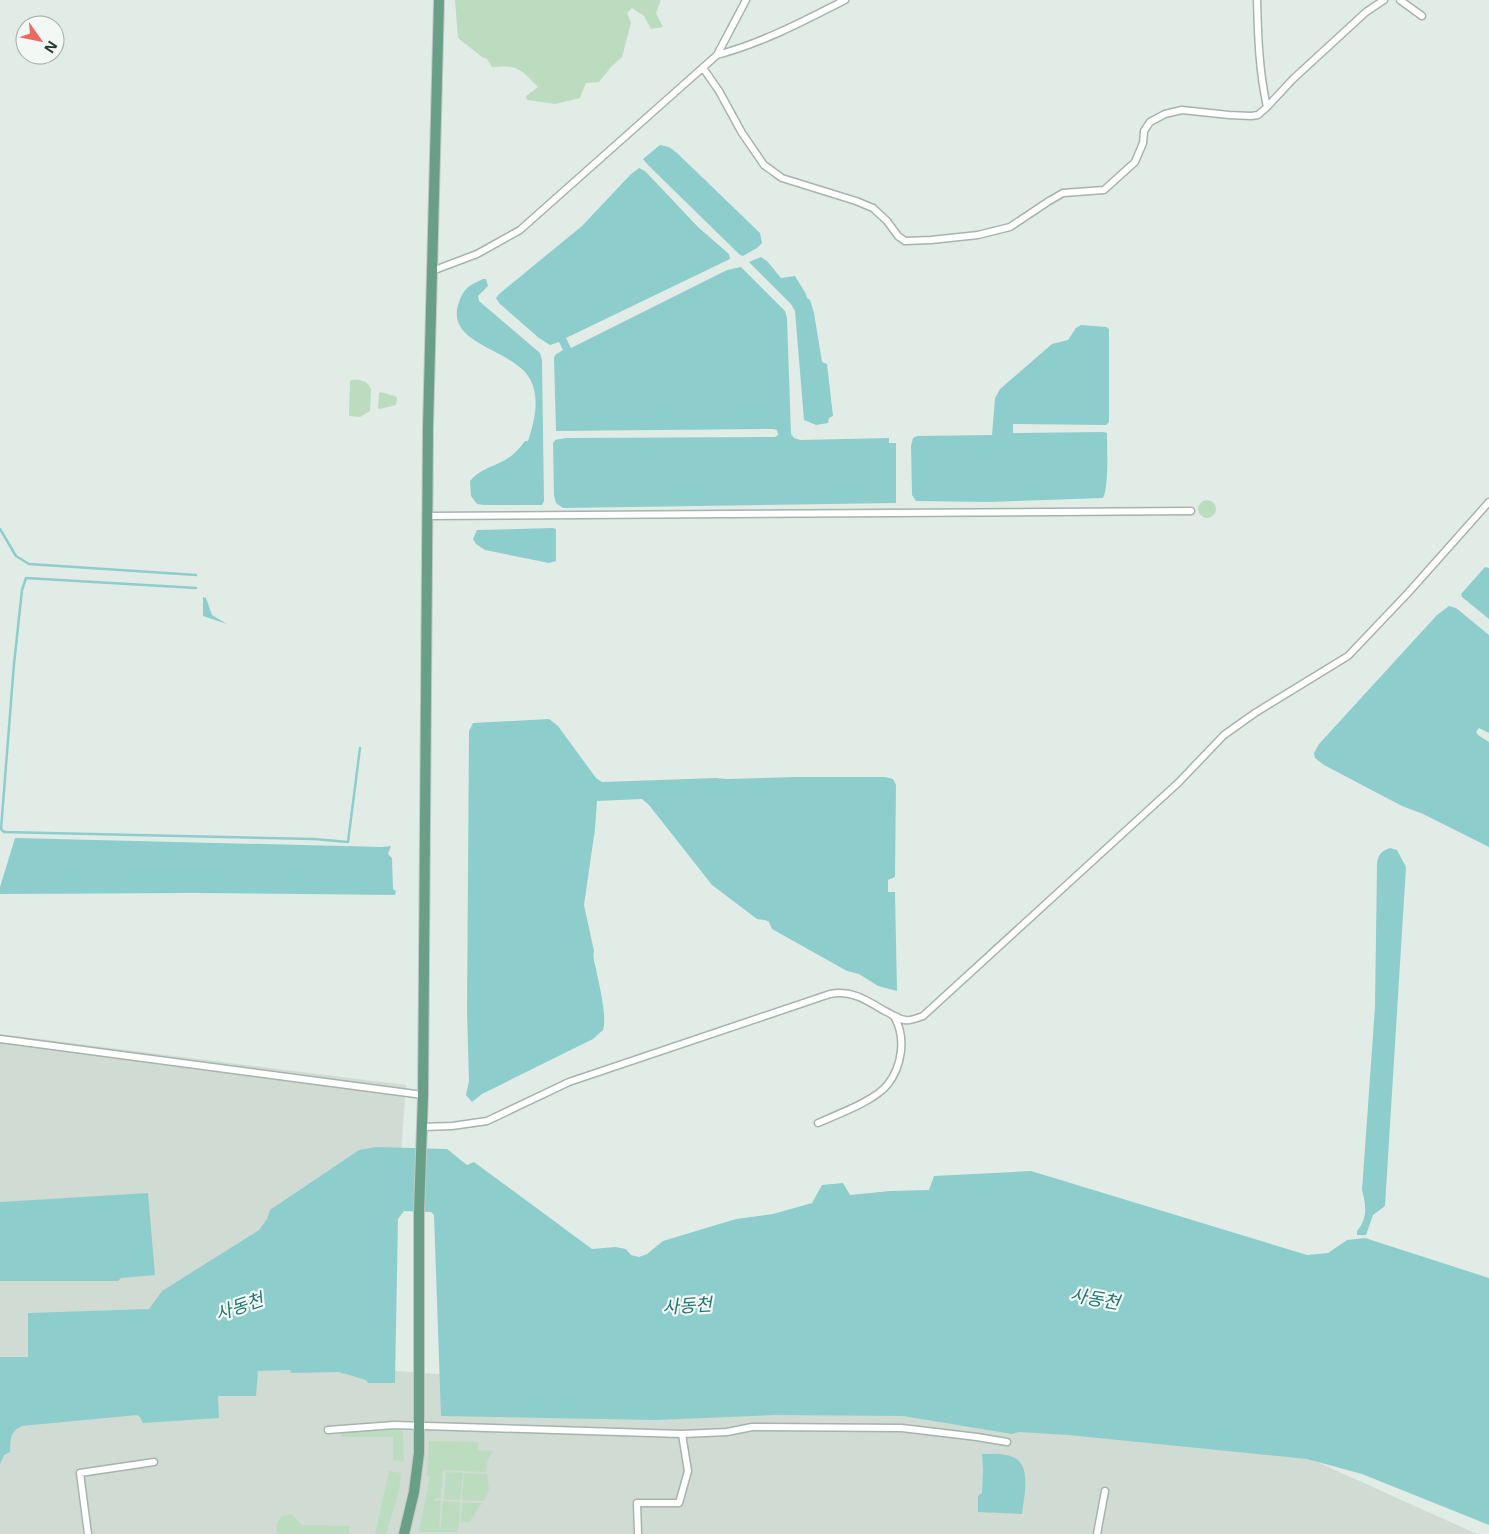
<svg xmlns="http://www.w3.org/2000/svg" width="1489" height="1534" viewBox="0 0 1489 1534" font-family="'Open Sans','Noto Sans KR',sans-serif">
<rect width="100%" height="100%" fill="#e2ece6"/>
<path fill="#d0dbd4" d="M0 1034 406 1085 385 1370 1264 1438 1477 1534H0Z"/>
<path fill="#bcdcbf" d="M455 0H661L656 13 663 27 651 29 644 16 632 8 627 13 631 23 622 57 611 67 599 82 586 83 580 98 555 104 527 100 526 96 538 87C520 68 518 65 492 67L487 59 482 57 458 38Z
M352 380C360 379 368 381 371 389L370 411 360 417 349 416 350 381Z
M380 392 395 396 397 398 396 405 380 409 378 408 379 393Z
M1198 509a9 9 0 1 1 18 0a9 9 0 1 1-18 0Z
M399 1428 403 1432 404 1459 403 1461 393 1460V1437H341V1434L350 1431Z
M429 1441 477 1442 479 1443 477 1450 493 1451 487 1462 486 1472 443 1470 441 1498H435V1501H441L439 1528 441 1527 443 1501 460 1502 459 1524 457 1532H419L430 1477 427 1476Z
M389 1471 401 1473 399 1492 386 1534H375Z
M446 1472 463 1473 460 1500 444 1499Z
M464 1473 487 1474 489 1490 484 1501 462 1500Z
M462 1503H482L469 1522H461Z
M291 1514 302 1525 349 1526V1534H278L276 1525 282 1516Z"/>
<path fill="#8dcecc" d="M660 145 669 147 677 153 760 233 762 243 757 248 743 256 740 255 646 163 643 159Z
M639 168 645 171 698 227 729 254 730 259 566 338 571 348 727 270 741 267 785 311 787 318 791 434 794 438 800 440 889 438V443H896V503L563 508 556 503 554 496 553 443 555 440 566 438 775 437 778 435 777 430 773 429 556 431 554 358 555 355 563 350 559 342 550 345 539 338 499 303 496 298 499 294 582 226 631 174Z
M761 257 767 261 781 278 795 276 806 294 807 298 810 300 814 313 822 362 827 364 833 416 829 418 828 423 816 425 804 420 795 311 791 304 749 262Z
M483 279H486L488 286 478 296 479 301 540 353 542 360 544 501 542 505H484L477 504 471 496 470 481C479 470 492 467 505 460 514 455 519 449 525 441H528C534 423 540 400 531 381 516 348 443 346 459 302 465 287 468 286 483 279Z
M1081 325 1106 327 1109 329V422L1106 425 1013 424V433L1103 432 1107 433C1107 448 1109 487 1103 498L989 502 916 501 912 495 911 446 913 438 917 436 992 435 995 398 1000 389 1052 344 1068 340 1076 328Z
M553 528 556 529V561L549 563 485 550 476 544 473 539 477 530Z
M1485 567 1489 568V619L1462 597 1461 594Z
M203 597 206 598 212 615 227 624 203 616Z
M1449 606 1456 608 1489 635V733L1479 728 1476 732 1478 735 1489 742V847L1423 814 1402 806 1324 765 1315 758 1314 753 1319 744 1437 615Z
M549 719 558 726 596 778 602 782 716 778 726 779 796 777H885L893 779 896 785 895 877 888 880V892H895L897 991 878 986 859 974 847 971 772 929 769 922 765 920 757 919 712 885 649 805 642 799 597 801 595 829 584 905 594 951C592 959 596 966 597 974 600 988 607 1017 603 1030L593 1039 482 1094 472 1102 466 1095 469 1081 467 1011 469 731 473 723Z
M15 838 382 847 391 846 388 854 392 858 393 889 396 891 395 895 193 893 0 894V887Z
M1390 848 1397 850 1406 867 1385 1206 1373 1215 1366 1235H1357V1231C1368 1218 1366 1205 1362 1190L1375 1007 1377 864C1378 855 1381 851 1390 848Z
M376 1147 447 1149 467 1165 474 1162 592 1249 615 1247 626 1249 631 1255 639 1257 647 1254 663 1241 736 1219 773 1214 812 1203 822 1185 843 1183 850 1195 890 1191 929 1190 934 1176 1031 1171 1307 1255 1328 1253 1347 1240 1365 1238 1489 1278V1525L1362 1474 1307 1459 1068 1435 1019 1432 1012 1434 903 1416 775 1415 656 1420 441 1416 434 1215 431 1212 404 1211 398 1219 395 1383H368L366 1380 339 1372 291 1373 290 1370 258 1371 256 1396H218L219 1418 143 1423 140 1417 137 1415 22 1426C9 1432 11 1439 10 1452L4 1455 0 1464V1357H28V1313L149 1309 162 1291 259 1230 267 1219 270 1210 359 1150Z
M148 1193 155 1275 121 1278 118 1281H0V1202Z
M982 1454C990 1454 998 1453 1006 1455 1034 1459 1024 1494 1022 1514L978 1512V1496L982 1493 983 1470Z"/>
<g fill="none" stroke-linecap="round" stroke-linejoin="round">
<path stroke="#8dcecc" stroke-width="2.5" d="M0 529 16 556 29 564 196 575
M196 588 26 578 22 590 14 664 1 829 4 832 314 839 348 842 360 748"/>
<g stroke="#a5b4ac" stroke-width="9">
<path id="minor" d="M1257 0C1258 37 1259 71 1267 107
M1400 0 1422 16
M717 55C762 43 804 21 845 0
M703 68 719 91 742 133 764 165 782 178 856 201 873 208 887 221 898 236 905 241 931 240 978 235 1010 227 1049 201 1063 193 1104 190 1135 162 1143 143 1144 131 1150 122 1165 114 1182 110 1229 115 1251 116 1258 115 1267 107 1293 79 1366 12 1384 0
M432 271 477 254 520 230 717 55 746 0
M427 516 1191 511
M895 1016C905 1023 912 1020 923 1016L1178 783 1224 735 1255 713 1348 656 1408 593 1489 502
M0 1039 423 1095
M422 1127 452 1126 487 1121 569 1082 830 994C851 990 865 999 883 1010 887 1012 893 1014 895 1018 906 1038 902 1066 888 1084 875 1101 838 1114 818 1123
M328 1430 394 1425 682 1434 727 1432 752 1427 902 1428 977 1437 1007 1442
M88 1534 80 1473 154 1462
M638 1534 637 1503H679L688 1471 682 1434
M1097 1534 1105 1491"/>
</g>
<g stroke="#c1c8c5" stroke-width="12">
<path id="primary" d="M404 1534 414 1492 419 1453V1213L423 1095 428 427 439 0"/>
</g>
<use href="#minor" stroke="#fff" stroke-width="6"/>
<use href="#primary" stroke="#699f87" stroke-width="10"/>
</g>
<g text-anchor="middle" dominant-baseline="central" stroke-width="4.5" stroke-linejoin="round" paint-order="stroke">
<g font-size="18" font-style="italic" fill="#207574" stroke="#f3f8f4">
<text transform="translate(1095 1298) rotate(10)">사동천</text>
<text transform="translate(687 1305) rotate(-4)">사동천</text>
<text transform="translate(239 1306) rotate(-19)">사동천</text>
</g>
</g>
<g transform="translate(40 40) rotate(123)"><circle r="24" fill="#f3f8f4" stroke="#a0ada6"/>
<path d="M0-4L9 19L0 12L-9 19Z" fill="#eb6960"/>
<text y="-8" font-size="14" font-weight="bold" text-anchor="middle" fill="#233c31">N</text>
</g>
</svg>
